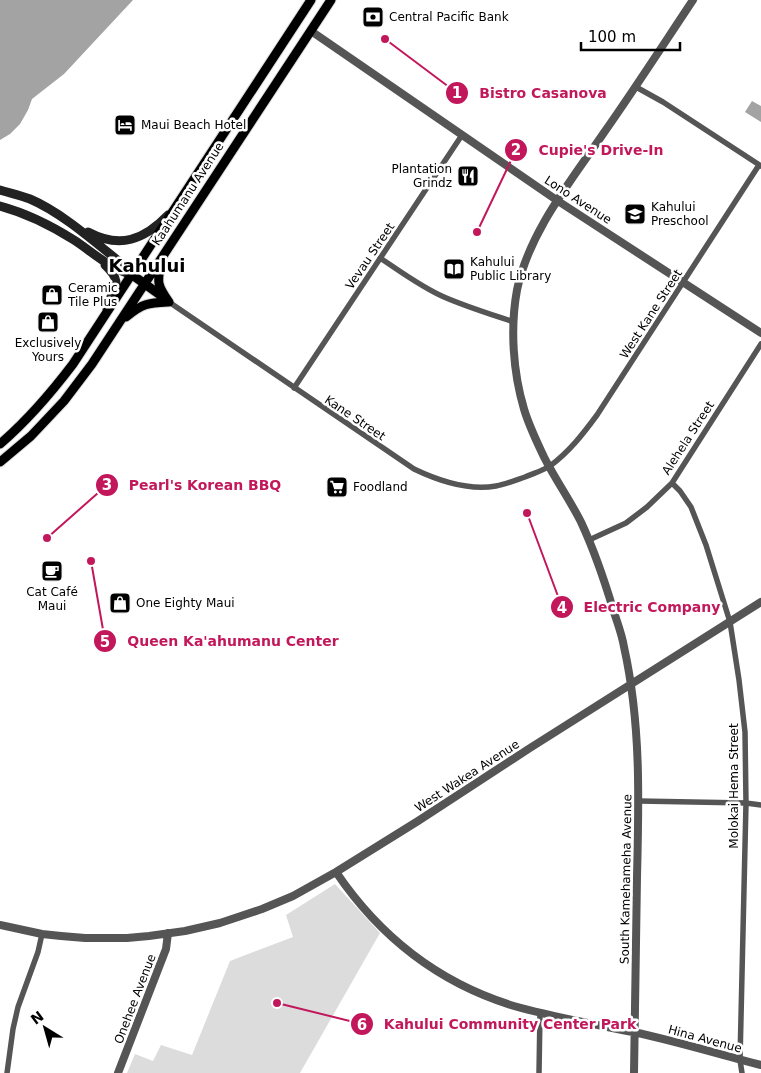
<svg xmlns="http://www.w3.org/2000/svg" width="761" height="1073" viewBox="0 0 761 1073" font-family="'DejaVu Sans',sans-serif">
<rect width="100%" height="100%" fill="#fff"/>
<path fill="#dcdcdc" d="M335 884 380 933 300 1073H127L135 1054 153 1061 161 1045 192 1055 230 961 293 937 286 915Z"/>
<path fill="#a3a3a3" d="M0 0H133L64 74 32 99 28 110 20 124 10 134 0 140Z
M752 101 761 106V122L745 112Z"/>
<g fill="none" stroke-linecap="round" stroke-linejoin="round">
<g stroke="#dbdbdb" stroke-width="11">
<path id="primary" d="M161 263C157 282 157 285 169 302
M131 274 163 297
M126 317C143 303 148 303 169 302
M0 444C28 420 51 393 73 364L311 0
M0 462 31 436 64 401 92 364 331 0"/>
</g>
<path stroke="#555" stroke-width="5.5" d="M636 87 663 102 761 166
M380 258C400 271 421 287 444 297 467 307 490 314 514 322
M169 302 414 469C439 481 468 491 496 486 506 484 516 480 525 477 534 473 542 471 550 466 569 452 583 434 597 415L759 165
M294 388 462 135
M672 483 680 491 691 507 706 545 730 622 739 680 745 732 746 803 740 1060 742 1073
M589 540 626 523 647 507 672 483 761 344
M639 801 746 803 761 805
M7 1073 13 1029 18 1007 38 952 42 934
M539 1073 540 1012"/>
<path stroke="#555" stroke-width="8" d="M311 31 558 201 761 333
M336 872C380 937 439 983 514 1006 553 1017 593 1024 633 1032 676 1041 718 1054 761 1065
M0 925 42 934 61 936 85 938H127L149 936 185 931 220 923 262 909 293 896 336 872 418 821 530 748 761 602
M118 1073 166 949 168 933
M634 1073C635 1008 636 942 637 877 639 800 641 723 624 647 622 634 617 622 613 609 604 579 594 550 581 522 570 500 555 479 544 457 537 442 529 426 524 409 513 372 510 328 517 290 529 232 571 181 603 134 634 90 663 45 693 0"/>
<path stroke="#222" stroke-width="9" d="M0 190C10 193 20 195 30 199 65 214 100 247 130 270L131 274
M0 206C26 213 52 226 74 240 91 251 113 271 131 274
M88 232C120 249 144 240 168 215
M105 265C126 285 111 288 107 309"/>
<use href="#primary" stroke="#000" stroke-width="9"/>
</g>
<defs>
<g id="bank-square" transform="scale(1.125)"><rect x="-9" y="-9" width="18" height="18" rx="4" fill="#000" stroke="#fff"/><path d="M-6-4H6V4H-6ZM0-2.3a2.3 2.3 0 1 0 0 4.6a2.3 2.3 0 1 0 0-4.6Z" fill="#fff"/></g>
<g id="hotel-square" transform="scale(1.125)"><rect x="-9" y="-9" width="18" height="18" rx="4" fill="#000" stroke="#fff"/><path d="M-6-4.5h1.5V1H6V5H4.5V3h-9V5H-6ZM-4 0a1.8 1.8 0 1 1 3.6 0ZM.5 0V-2.5h3Q6-2.5 6 0Z" fill="#fff"/></g>
<g id="restaurant-square" transform="scale(1.125)"><rect x="-9" y="-9" width="18" height="18" rx="4" fill="#000" stroke="#fff"/><path d="M-5-6h1v4h1v-4h1v4h1v-4h1v5L-1.5 .5V6h-2V.5L-5-1ZM5-6V6H3V1.5H1.5Q1.5-4 5-6Z" fill="#fff"/></g>
<g id="school-square" transform="scale(1.125)"><rect x="-9" y="-9" width="18" height="18" rx="4" fill="#000" stroke="#fff"/><path d="M0-5L7-2L0 1L-7-2ZM-4 1L0 2.5L4 1V4Q0 6-4 4Z" fill="#fff"/></g>
<g id="library-square" transform="scale(1.125)"><rect x="-9" y="-9" width="18" height="18" rx="4" fill="#000" stroke="#fff"/><path d="M-6-4Q-3-5.5-.7-3.5V5Q-3 3-6 4ZM6-4Q3-5.5 .7-3.5V5Q3 3 6 4Z" fill="#fff"/></g>
<g id="shop-square" transform="scale(1.125)"><rect x="-9" y="-9" width="18" height="18" rx="4" fill="#000" stroke="#fff"/><path d="M-5-2.5h2.3a2.7 3.5 0 0 1 5.4 0H5L5.5 6h-11ZM-1.5-2.5h3a1.5 2.3 0 0 0-3 0Z" fill="#fff"/></g>
<g id="supermarket-square" transform="scale(1.125)"><rect x="-9" y="-9" width="18" height="18" rx="4" fill="#000" stroke="#fff"/><path d="M-6-5.5h2.5l.6 2H6L4.5 2H-2.5L-4.4-4H-6ZM-1.5 3.2a1.3 1.3 0 1 0 .1 0ZM3 3.2a1.3 1.3 0 1 0 .1 0Z" fill="#fff"/></g>
<g id="cafe-square" transform="scale(1.125)"><rect x="-9" y="-9" width="18" height="18" rx="4" fill="#000" stroke="#fff"/><path d="M-5.5-4.5H6V0H3Q3 3.5 0 3.5H-2.5Q-5.5 3.5-5.5 0ZM3-3.2v2h1.7v-2ZM-6 4.5H4V6H-6Z" fill="#fff"/></g>
</defs>
<g fill-rule="evenodd">
<use href="#bank-square" x="373" y="17"/>
<use href="#hotel-square" x="125" y="125"/>
<use href="#restaurant-square" x="468" y="176"/>
<use href="#school-square" x="635" y="214"/>
<use href="#library-square" x="454" y="269"/>
<use href="#shop-square" x="52" y="295"/>
<use href="#shop-square" x="48" y="322"/>
<use href="#supermarket-square" x="337" y="487"/>
<use href="#cafe-square" x="52" y="571"/>
<use href="#shop-square" x="120" y="603"/>
</g>
<g text-anchor="middle" dominant-baseline="central" stroke-width="5" stroke-linejoin="round" paint-order="stroke">
<g font-size="12" fill="#000" stroke="#fff" text-anchor="start">
<text x="389" y="17">Central Pacific Bank</text>
<text x="141" y="125">Maui Beach Hotel</text>
<text x="452" y="169" text-anchor="end">Plantation<tspan x="452" dy="14">Grindz</tspan></text>
<text x="651" y="207">Kahului<tspan x="651" dy="14">Preschool</tspan></text>
<text x="470" y="262">Kahului<tspan x="470" dy="14">Public Library</tspan></text>
<text x="68" y="288">Ceramic<tspan x="68" dy="14">Tile Plus</tspan></text>
<text x="48" y="343" text-anchor="middle">Exclusively<tspan x="48" dy="14">Yours</tspan></text>
<text x="353" y="487">Foodland</text>
<text x="52" y="592" text-anchor="middle">Cat Café<tspan x="52" dy="14">Maui</tspan></text>
<text x="136" y="603">One Eighty Maui</text>
</g>
<g font-size="12" fill="#000" stroke="#fff">
<text transform="translate(188 194) rotate(-57)">Kaahumanu Avenue</text>
<text transform="translate(578 200) rotate(33)">Lono Avenue</text>
<text transform="translate(370 256) rotate(-56)">Vevau Street</text>
<text transform="translate(651 314) rotate(-57)">West Kane Street</text>
<text transform="translate(355 418) rotate(34)">Kane Street</text>
<text transform="translate(688 438) rotate(-57)">Alehela Street</text>
<text transform="translate(467 776) rotate(-33)">West Wakea Avenue</text>
<text transform="translate(734 786) rotate(-90)">Molokai Hema Street</text>
<text transform="translate(626 879) rotate(-89)">South Kamehameha Avenue</text>
<text transform="translate(135 999) rotate(-69)">Onehee Avenue</text>
<text transform="translate(705 1039) rotate(15)">Hina Avenue</text>
</g>
<g font-size="18" font-weight="bold" fill="#000" stroke="#fff">
<text x="147" y="265">Kahului</text>
</g>
</g>
<path fill="none" stroke="#c2185b" stroke-width="2" d="M385 39L457 93M477 232L516 150M47 538L107 485M527 513L562 607M91 561L105 641M277 1003L362 1024"/>
<g fill="#c2185b" stroke="#fff" stroke-width="2">
<circle cx="385" cy="39" r="5"/>
<circle cx="477" cy="232" r="5"/>
<circle cx="47" cy="538" r="5"/>
<circle cx="527" cy="513" r="5"/>
<circle cx="91" cy="561" r="5"/>
<circle cx="277" cy="1003" r="5"/>
<circle cx="457" cy="93" r="12"/>
<circle cx="516" cy="150" r="12"/>
<circle cx="107" cy="485" r="12"/>
<circle cx="562" cy="607" r="12"/>
<circle cx="105" cy="641" r="12"/>
<circle cx="362" cy="1024" r="12"/>
</g>
<g font-size="15" text-anchor="middle" font-weight="bold" fill="#fff">
<text x="457" y="98">1</text>
<text x="516" y="155">2</text>
<text x="107" y="490">3</text>
<text x="562" y="613">4</text>
<text x="105" y="647">5</text>
<text x="362" y="1030">6</text>
</g>
<g font-size="14" text-anchor="middle" font-weight="bold" fill="#c2185b" stroke="#fff" stroke-width="5" stroke-linejoin="round" paint-order="stroke">
<text x="543" y="98">Bistro Casanova</text>
<text x="601" y="155">Cupie's Drive-In</text>
<text x="205" y="490">Pearl's Korean BBQ</text>
<text x="652" y="612">Electric Company</text>
<text x="233" y="646">Queen Ka'ahumanu Center</text>
<text x="510" y="1029">Kahului Community Center Park</text>
</g>
<g transform="translate(45 1028) rotate(323)" stroke="#ffffff" stroke-width="4" paint-order="stroke">
<path d="M0-4L9 19L0 12L-9 19Z" fill="#000000"/>
<text y="-8" font-size="14" font-weight="bold" text-anchor="middle" fill="#000000">N</text>
</g>
<path d="M581 42v8h99v-8" fill="none" stroke="#000000" stroke-width="2.5"/>
<text x="588" y="42" font-size="15" fill="#000000" stroke="#ffffff" stroke-width="4" paint-order="stroke">100 m</text>
</svg>
